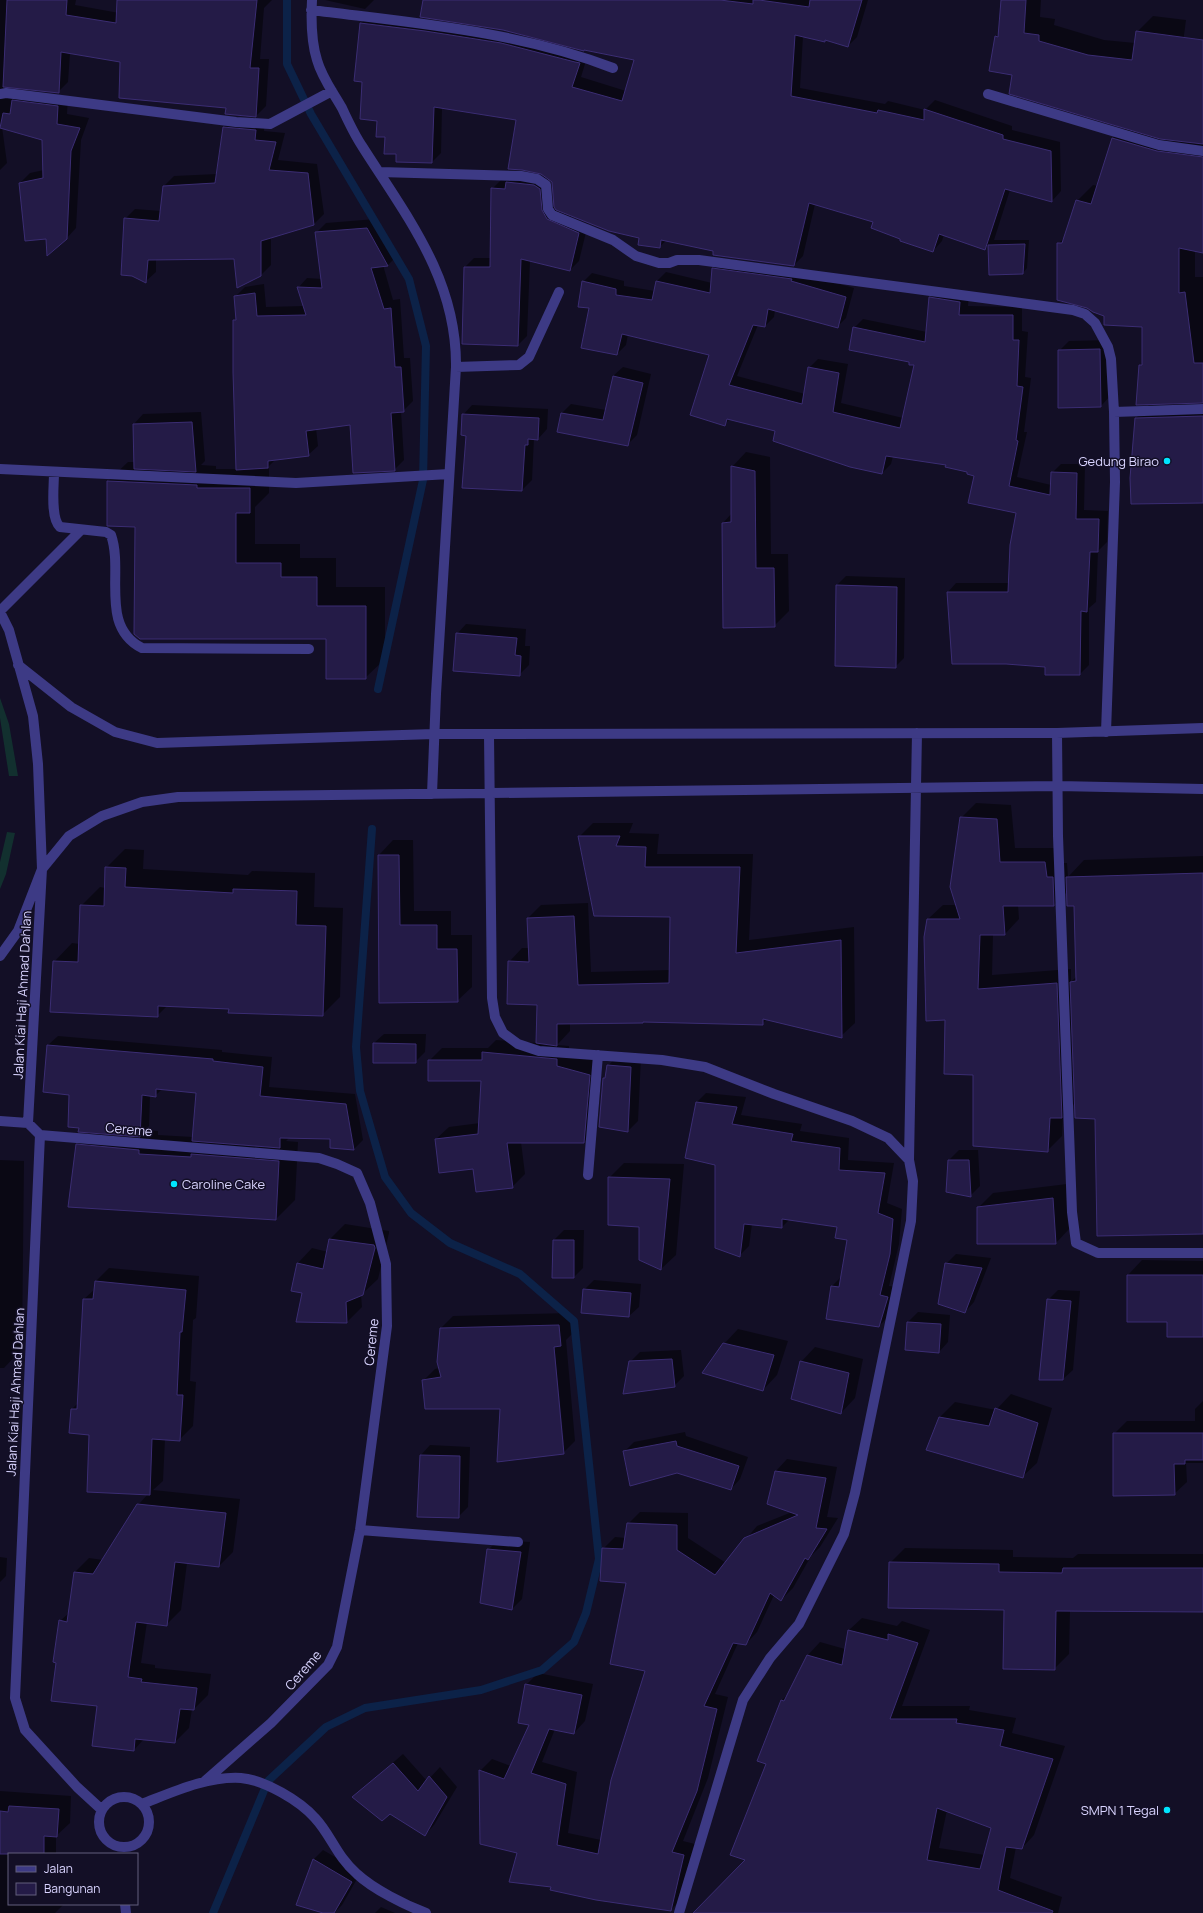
<svg xmlns="http://www.w3.org/2000/svg" width="1203" height="1913" viewBox="0 0 1203 1913" font-family="Manrope,sans-serif">
<rect width="100%" height="100%" fill="#130f26"/>
<path fill="#12302f" d="M0 698 9 724 18 776H9L0 718Z
M7 832 15 833 6 874 0 889V862Z"/>
<path fill="#0007" fill-rule="evenodd" d="M0 0H76L75 5 141 17 149 0H272L264 8 260 59H269L266 106 256 116 226 113 227 107 121 61 70 53 68 82 58 92 4 86 8 91 68 97 67 114 89 118 81 140 76 228 66 239 47 238 20 183 30 173 44 170 43 139 2 127 7 163 0 170Z
M325 0H374L365 9Z
M424 0H868L857 37 848 46 826 40 824 41 803 36 800 88 885 104 888 101 925 110 935 100 1012 126V130L1060 142 1061 191 1052 201 1010 190 994 240H1029L1027 268 1023 273 990 274 989 244 985 249 944 234 942 241 933 251 902 239 874 222 815 204 803 256 794 265 667 240 659 247 640 237 572 215 571 217 588 224 579 261 570 270 530 260 527 336 518 345 465 267 474 258H491L492 189 501 180 516 173 547 177 517 119 442 108 441 153 432 162 397 153 378 120 363 81 361 23 371 14 588 54 581 77 626 91 635 59ZM548 178 553 184 556 210 550 201Z
M1002 0H1041L1040 17 1055 19 1054 25 1104 40 1135 43 1137 32 1153 16 1186 20 1183 43 1203 45V252L1195 250V277H1203V502L1136 418 1151 403 1140 365 1143 362V326L1058 244 1066 236 1077 201 1093 185 1098 186 1113 138 1125 127 1014 74 996 36 1000 33Z
M234 118 265 120 264 131 285 133 278 160 317 164 324 214 314 224 271 237V265L261 275 235 258 156 259V272L146 281 125 219 135 209 161 211 164 186 174 176 217 174 224 127Z
M376 219 397 256 388 265H383L393 300 400 299 404 358H410L413 401 403 411H401L404 460 394 470 351 424 316 428 318 446 308 455 276 459 266 469H269V493L255 507V544H300V558H336V587H385V659L365 678 327 638 136 526 108 525V481L128 462H135L134 424 143 414 201 412 205 461 201 465 216 466V469H237L234 321 236 318 235 297 245 287 264 284 266 307 304 306 298 288 307 278 322 279 316 233 326 223Z
M722 260 799 273 854 288 846 318 837 327 775 310 774 317 765 326 758 325 737 376 805 394 809 368 818 359 848 364 841 403 903 418 915 364 854 328 863 319 927 332 930 298 939 289 969 293 968 306 1022 307V331L1028 332 1025 377 1031 378 1024 432H1027L1017 477 1051 485 1052 473 1061 464H1085L1084 510 1108 511 1107 542 1098 551 1096 602 1089 608V665L1080 674H1046V666L1006 663H953L948 592 956 583H1009L1017 512 969 471 947 464 893 456 891 464 882 473 776 430 730 419 724 425 710 354 628 334 626 345 617 354 590 307 583 282 592 273 624 281V286L655 291 657 281 666 272 712 283 713 269Z
M1110 340V396L1101 406 1059 351 1069 341Z
M623 367 651 374 637 435 628 444 562 413 571 404 606 410 613 376Z
M472 405 548 409 547 429 538 439 534 438 532 480 522 490 467 435 463 415Z
M746 452 770 457 771 554H788L789 611 774 626 723 523 732 513V467Z
M846 576 905 578 904 658 895 667 837 585Z
M466 624 526 629 525 646H530L529 665 519 675 457 634Z
M976 803 1011 805 1015 848H1059L1061 863H1067L1068 877 1084 860 1203 856V1233L1096 1118 1075 1103 1063 1116 1062 1136 1047 1151 974 1074 946 1019 928 919 943 905H957L961 818ZM1068 891 1075 905 1077 976 1071 982V969L992 975 993 934H1005L1019 919 1018 905H1054Z
M593 823H633L629 833 659 834 657 854H753L749 940 854 927 855 1023 841 1036 767 1019 762 1024 644 1021 570 1023V1031L557 1045 569 1046V1053L602 1062 597 1129 584 1142H521L525 1174 512 1187 474 1168 436 1139 449 1127 480 1123 482 1080 429 1061 442 1048H488L496 1040 537 1043 538 1004 509 962 522 948H529L528 918 541 905 588 903 591 972 670 970 671 916 579 837Z
M393 840H413L414 911H451V935H472V987L457 1001 380 1002 379 855Z
M125 849 144 850 143 869 248 875 252 871 315 873 314 907 343 908 340 997 322 1015 230 1008 168 1005 157 1016 54 962 72 943 80 944 81 906 100 887 105 888 106 868Z
M384 1034H426L425 1052 415 1062 374 1043Z
M58 1036 222 1050V1052L272 1057 269 1087 355 1094 363 1140 354 1149 331 1138H289L286 1141 298 1142 295 1200 276 1219 77 1145 90 1132 80 1127 70 1094 48 1045ZM162 1089 197 1092 193 1137 158 1135V1131L145 1130 149 1126 150 1095 155 1096Z
M617 1056 641 1057 638 1121 628 1131 604 1078 607 1075 608 1066Z
M706 1093 746 1097 741 1115 802 1124 800 1131 849 1138 848 1160 894 1163 887 1203 902 1209 899 1244 889 1286 897 1287 889 1316 879 1326 832 1286 841 1277 849 1239 838 1226 790 1219 782 1227 752 1224 749 1246 739 1256 716 1164 696 1103Z
M959 1150H978L980 1186 970 1196 947 1192 949 1160Z
M0 1160 24 1161 22 1349 4 1368H0Z
M624 1163 684 1164 676 1255 661 1269 640 1226 609 1178Z
M1067 1184 1070 1228 1056 1243 978 1208 993 1193Z
M345 1224 389 1231V1233L378 1279 361 1295 362 1307 347 1322 304 1293 292 1291 298 1263 312 1248 328 1252 330 1239Z
M564 1230H584L583 1268 574 1277H553L554 1240Z
M956 1254 991 1258 974 1302 965 1312 946 1264Z
M1142 1260 1203 1261V1336L1168 1321 1128 1275Z
M109 1268 199 1276 196 1318 193 1320 190 1381 196 1382 193 1426 179 1440 165 1439 163 1481 153 1490 240 1499 233 1552 219 1566 187 1563 181 1610 166 1625 147 1622 141 1663 155 1665V1668L211 1674 208 1695 194 1709H192L189 1728 175 1742 144 1739 134 1750 98 1706 60 1621 70 1612 75 1572 89 1558 103 1560 138 1505 148 1494 91 1434 72 1409 78 1403 84 1299 95 1289V1282Z
M594 1280 641 1284 639 1307 629 1316 584 1290Z
M1058 1290 1080 1291 1073 1370 1063 1379 1048 1300Z
M918 1312 950 1315 948 1342 939 1352 908 1322Z
M571 1313 573 1333 566 1340 575 1441 563 1453 501 1408 423 1381 435 1369 439 1368 441 1328 453 1316ZM552 1342H554L564 1444H562Z
M738 1329 788 1341 777 1375 763 1390 724 1344Z
M815 1347 863 1359 855 1398 841 1413 801 1362Z
M681 1350 684 1376 674 1386 630 1362 640 1352Z
M1011 1394 1052 1408 1037 1463 1022 1477 940 1417 955 1402 996 1410Z
M1203 1401V1463H1186L1187 1482 1174 1494 1114 1434 1127 1421H1195V1409Z
M685 1432 686 1436 748 1457 740 1479 731 1489 624 1452 634 1442Z
M430 1445 470 1447 468 1507 458 1517 421 1455Z
M787 1459 837 1467 827 1517 838 1518 820 1547 811 1556 793 1588 781 1600 774 1595 757 1632 746 1644 738 1643 715 1694 728 1697 708 1778 683 1841 695 1844 682 1898 671 1910 552 1886 519 1852 480 1771 492 1759 511 1766 530 1724 526 1685 538 1673 593 1684 585 1721 574 1733 555 1729 542 1762 577 1772 568 1833 601 1840 646 1670 627 1582 603 1549 615 1537 626 1538 628 1524 640 1512 688 1513V1538L726 1563 757 1526 792 1512 776 1471Z
M498 1540 530 1542 522 1599 512 1609 488 1550Z
M905 1548 1013 1550V1557L1073 1558 1078 1554H1203V1611L1070 1610 1069 1654 1054 1669 1005 1609 890 1563Z
M0 1557 7 1558 6 1576 0 1582Z
M862 1618 897 1626 902 1621 930 1630 902 1706H970L969 1710 1016 1718 1012 1733 1065 1746 1034 1835 1022 1848 1016 1847 1010 1878 1062 1897 1058 1913H695L746 1859 781 1701 789 1693 808 1655 820 1642 845 1649 849 1630ZM947 1810 992 1828 985 1855 939 1848Z
M403 1754 427 1781 440 1767 457 1787 434 1825 425 1835 390 1813 353 1797Z
M0 1791 71 1796 70 1823 56 1836V1854H9V1904H64L55 1913H0Z
M323 1850 361 1872 342 1905 334 1913H326L314 1859Z
M381 1907 395 1913H375Z"/>
<g fill="none" stroke-linecap="round" stroke-linejoin="round">
<path stroke="#0c2248" stroke-width="8" d="M287 0V64L311 114 409 279 426 346 423 480 378 689
M213 1913 268 1781 326 1727 365 1708 481 1690 542 1670 574 1642 586 1613 599 1559 574 1321 520 1274 450 1243 411 1213 385 1177 360 1091 356 1047 372 829"/>
</g>
<path fill="#241b47" stroke="#3b2d73" fill-rule="evenodd" d="M7 0H67L66 15 116 23 117 0H257L250 68H259L256 117 225 114 226 108 119 98 120 62 61 52 59 93 3 87Z
M423 0H720L753 4V0H759L809 7 810 0H862L848 47 825 40V42L795 35 791 96 877 113 878 110 924 120V109L1003 135V139L1051 151 1052 202 1005 189 985 250 939 234 933 252 900 241V239L871 228 873 222 809 203 794 266 713 255V251L661 240 660 248 638 245 639 238 609 231 556 210 554 207 552 182 541 174 522 170 508 169 516 120 434 107 432 163 396 162V154H384L385 137H376L377 121 360 119 362 82 354 81 360 23 425 31 501 43 575 62 580 63 572 87 622 101 634 60 584 50V51L503 30 420 17Z
M1001 0H1026L1024 33 1039 35V41L1088 55 1132 60 1136 31 1203 40V144L1160 139 1009 94 1012 75 989 71 995 36 998 37Z
M12 100 58 106 57 124 80 128 71 151 67 239 47 256 46 239 25 241 19 183 43 178 42 140 0 128 3 113 10 114Z
M223 127 256 130 255 140 276 142 269 170 308 173 314 225 261 241V276L237 288 234 259 148 260 146 283 132 276 121 275 124 218 159 221 163 186 215 183Z
M1112 138 1157 151 1203 157V253L1179 248V293L1185 292 1194 363H1203V403L1136 405 1139 365H1142V327L1104 325V316L1093 312 1087 308 1057 300V243H1062L1076 200 1091 204Z
M506 182 534 185 540 189 542 210 547 219 579 233 570 271 521 259 518 346 462 344 464 267H490L491 188 505 189Z
M367 228 388 266 371 268 384 309 391 308 395 367H401L404 412 391 413 395 471 353 473 350 425 306 431 309 456 268 461V468L236 470 233 372V320H236L234 296 255 293 257 316 306 315 297 287 322 288 315 232Z
M1025 244 1023 274 989 275 988 245Z
M712 268 792 279 791 281 846 297 838 328 768 309 765 327 753 325 729 385 802 404 808 367 839 373 833 412 900 428 914 365H909V362L849 350 853 327 925 342 929 297 960 302 959 315H1013V340H1019L1017 386 1023 387 1016 440 1018 441 1009 486 1050 495 1051 472 1077 473 1076 519H1099L1098 552H1090L1087 612 1081 611 1080 675H1045V667L1006 664H952L947 592H1008L1010 545 1016 513 968 503 974 476 967 474V472L945 467 946 465 886 456 882 474 850 467 773 441 775 431 727 419 725 426 690 415 709 355 622 334 617 355 581 348 589 308 578 307 582 281 616 289V295L652 300 656 281 710 293Z
M1100 349 1101 407 1058 408V350Z
M613 376 643 383 628 446 557 432 561 413 603 420Z
M462 414 539 418 538 440 528 439V445H525L522 491 462 488 466 436 461 435Z
M1203 416V503L1131 504 1130 478 1135 418Z
M192 422 196 472 134 469 133 424Z
M731 466 755 471 756 568H774L775 627 723 628 722 523 731 522Z
M107 481 197 485V488H250V513H236V563H281V577H317V606H366V679H326V639H140L134 634 135 527 107 526Z
M836 585 897 587 896 668 835 666Z
M456 633 517 638 515 655 521 656 520 676 453 671Z
M960 817 997 819 1000 862H1045L1047 877H1053L1054 906H1003L1005 935H980L978 989 1057 983 1062 1118H1050L1048 1152 973 1146V1075L944 1074 945 1020 926 1021 924 937 927 919H960L950 887Z
M578 836H620L616 846 646 847 645 867H740L736 953 841 940 842 1038 763 1019V1025L643 1022V1023L557 1024V1046L536 1043 537 1005 507 1004 508 961 529 962 527 918 574 916 578 985 669 983 670 917 594 916Z
M378 855H399L400 925H437V949H457L458 1002 379 1003Z
M105 867 126 868 125 887 233 893V889L297 891 296 925 326 926 323 1016 228 1013 229 1009 158 1006V1017L50 1012 53 961 78 962 80 905 104 906Z
M1203 873V1234L1097 1236 1095 1119 1075 1118 1070 982 1076 981 1074 906H1067L1066 877Z
M373 1043 416 1044V1063H373Z
M47 1045 213 1059V1061L263 1067 260 1096 346 1104 354 1150 330 1148V1139L280 1138V1148L192 1141 196 1093 156 1089V1097L142 1095 140 1137 78 1132 79 1128 68 1127 69 1095 43 1092Z
M482 1052 557 1059V1066L590 1075 584 1143H507L513 1188 476 1192 473 1169 439 1173 435 1139 478 1134 481 1081H428V1060H482Z
M607 1065 631 1067 628 1132 599 1127 603 1078H605Z
M696 1102 737 1107 732 1124 793 1134 791 1141 840 1148 839 1170 885 1173 878 1213 893 1219 890 1254 880 1295 888 1297 879 1327 826 1319 831 1286 839 1287 847 1240 835 1238 837 1227 782 1219V1228L744 1224 740 1257 715 1248V1165L685 1158Z
M76 1144 139 1150V1154L191 1157V1154L279 1161 276 1220 68 1207Z
M948 1160H969L971 1197 946 1192Z
M608 1177 670 1179 661 1270 639 1260V1227L608 1225Z
M1053 1198 1056 1244H977V1207Z
M329 1239 374 1245 375 1248 363 1295 346 1302 347 1323 296 1322 302 1293 291 1291 297 1263 323 1269Z
M553 1240H574V1278H552Z
M945 1263 982 1268 965 1313 938 1304Z
M1127 1275H1203V1337H1167V1322H1127Z
M95 1281 186 1290 182 1332H180L177 1395H183L180 1441 152 1439 150 1495 87 1492 89 1435 69 1433 71 1409H77L83 1299H93Z
M583 1289 631 1293 629 1317 581 1313Z
M1047 1299 1071 1301 1063 1380H1039Z
M907 1322 941 1324 939 1353 905 1350Z
M559 1325 561 1346 554 1347 564 1454 497 1462 500 1409H425L422 1380 441 1377 437 1362 440 1328Z
M723 1343 774 1355 763 1391 702 1373Z
M672 1359 675 1387 623 1394 629 1361Z
M800 1361 849 1373 841 1414 791 1399Z
M995 1408 1038 1423 1023 1478 926 1450 939 1417 989 1426Z
M1113 1433H1203V1460H1185V1464H1174L1175 1495 1113 1496Z
M676 1441 677 1446 739 1466 731 1490 677 1473 630 1486 623 1451Z
M420 1455 460 1456 459 1518 417 1517Z
M775 1471 826 1478 816 1528 827 1529 808 1560 805 1558 781 1601 770 1593 746 1645 733 1643 704 1706 717 1709 697 1791 672 1852 684 1855 671 1911 596 1900 550 1890 551 1887 509 1882 517 1853 480 1844 479 1770 504 1779 529 1725 518 1723 525 1684 582 1695 574 1734 549 1729 531 1773 566 1784 557 1845 598 1854 611 1780 645 1671 610 1664 626 1583 600 1581 602 1548 623 1549 627 1523 677 1525V1550L715 1575 744 1538 798 1515 767 1504Z
M137 1504 226 1513 219 1567 175 1562 167 1626 136 1622 128 1677 142 1679 141 1682 197 1688 194 1710 180 1709 175 1743 135 1739 134 1751 92 1746 97 1706 51 1701 56 1663 53 1662 59 1620 67 1622 74 1572 93 1574Z
M487 1549 521 1552 512 1610 480 1603Z
M889 1562 999 1564V1572L1062 1573 1063 1568H1203V1612L1056 1611 1055 1670 1003 1669 1004 1610 888 1608Z
M848 1630 888 1640V1634L918 1643 890 1719H957L956 1723 1004 1730 1000 1746 1053 1759 1022 1849 1006 1847 998 1890 1053 1911 1052 1913H693L745 1860 730 1855 766 1764 757 1761 781 1700 784 1701 807 1655 842 1665ZM937 1808 991 1828 980 1869 927 1860Z
M393 1763 418 1791 429 1776 447 1797 425 1836 390 1814 382 1821 352 1797Z
M9 1806 59 1809 57 1837 44 1836V1854H0V1811L8 1812Z
M313 1859 352 1882 334 1913H323L296 1905Z"/>
<g fill="none" stroke-linecap="round" stroke-linejoin="round">
<path stroke="#3d3a85" stroke-width="10" d="M312 0C311 19 311 41 317 60 322 78 333 92 342 108 348 121 354 134 362 146 407 217 457 279 456 367L436 694 432 794
M311 10C413 23 517 31 613 68
M0 94 6 93 236 122 270 124 332 91
M988 94 1159 145 1203 151
M380 172 521 176 537 179 546 185 548 209 552 215 613 240 636 256 659 263H669L677 260H699L1073 310 1085 314 1095 323 1108 347 1111 359 1114 412 1115 482 1106 732
M456 367 519 365 529 357 559 292
M1114 412 1203 409
M0 469 296 483 449 474
M54 473C54 486 50 518 60 527L106 532 111 535C124 572 99 626 142 648L309 649
M0 611 80 531
M0 612 9 630 33 716 38 764 42 869 28 1123
M18 665 71 707 115 732 157 743 434 734 1057 733 1203 728
M1057 733 1058 836 1072 1212 1076 1243 1098 1253H1203
M489 735 492 998 495 1017 503 1033 518 1044 539 1051 662 1060 705 1067 774 1094 852 1121 888 1138 909 1160 913 1181 911 1221 855 1493 844 1534 799 1624 770 1658 743 1700 679 1913
M0 956 18 931 42 869 69 836 102 816 142 802 178 797 1058 786 1203 789
M0 1121 28 1123 40 1135
M40 1135 319 1158 337 1164 357 1173 370 1203 386 1264 387 1326 360 1530 337 1647 328 1665 271 1723 205 1781
M40 1135 15 1698 25 1730 77 1787 102 1810
M909 1160 917 733
M588 1175 598 1055
M360 1530 518 1542
M99 1822a25 25 0 1 1 50 0a25 25 0 1 1-50 0Z
M142 1804C173 1792 207 1776 241 1778 265 1780 300 1801 315 1818 331 1835 337 1857 357 1874 373 1889 405 1905 426 1913
M125 1904 126 1913"/>
</g>
<g fill="#00e5ff" stroke="#130f26" stroke-width="1.5">
<circle cx="1167" cy="461" r="4"/>
<circle cx="174" cy="1184" r="4"/>
<circle cx="1167" cy="1810" r="4"/>
</g>
<g text-anchor="middle" dominant-baseline="central" stroke-width="3" stroke-linejoin="round" paint-order="stroke">
<g font-size="13" fill="#d9d4ff" stroke="#130f26" text-anchor="end">
<text x="1159" y="461">Gedung Birao</text>
<text x="182" y="1184" text-anchor="start">Caroline Cake</text>
<text x="1159" y="1810">SMPN 1 Tegal</text>
</g>
<g font-size="13" fill="#d9d4ff" stroke="#130f26">
<text transform="translate(22 995) rotate(-87)">Jalan Kiai Haji Ahmad Dahlan</text>
<text transform="translate(129 1129) rotate(5)">Cereme</text>
<text transform="translate(371 1342) rotate(-84)">Cereme</text>
<text transform="translate(15 1392) rotate(-87)">Jalan Kiai Haji Ahmad Dahlan</text>
<text transform="translate(303 1670) rotate(-49)">Cereme</text>
</g>
</g>
<rect x="8" y="1853" width="130" height="52" fill="#130f26" stroke="#625e7d"/>
<rect x="16" y="1866" width="20" height="6" fill="#3d3a85" stroke="#625e7d"/>
<text x="44" y="1873" font-size="12" fill="#d9d4ff">Jalan</text>
<rect x="16" y="1883" width="20" height="12" fill="#241b47" stroke="#625e7d"/>
<text x="44" y="1893" font-size="12" fill="#d9d4ff">Bangunan</text>
</svg>
